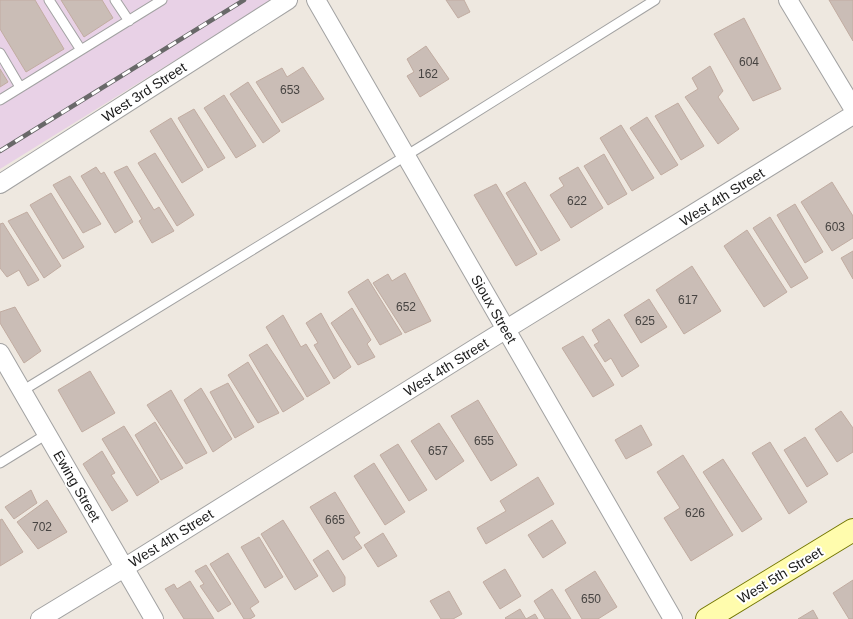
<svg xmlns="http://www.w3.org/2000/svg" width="853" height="619" viewBox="0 0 853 619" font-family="Helvetica,sans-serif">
<rect width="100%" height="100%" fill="#eee8e0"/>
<path fill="#e8d1e6" d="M0 0H272L0 169Z"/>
<path fill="#cabdb6" stroke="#c1aca1" d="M0 0H35L64 49 26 72 0 29Z
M61 0H102L113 18 84 37Z
M446 0H464L470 12 458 18Z
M829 0H853V41Z
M744 18 781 89 753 101 714 34Z
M426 46 449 79 420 97 407 76 414 72 407 59Z
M710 66 723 91 718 97 739 129 718 144 685 97 698 89 692 78Z
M303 67 324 99 282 123 256 82 282 68 287 77Z
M0 69 8 82 0 87Z
M248 82 280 131 263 143 230 94Z
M224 95 256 146 236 158 204 108Z
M678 103 704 146 681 160 655 116Z
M194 109 225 158 208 168 178 118Z
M647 117 678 165 661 175 630 128Z
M171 118 203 170 182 183 150 131Z
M621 125 654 178 632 191 600 138Z
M155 153 194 215 177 226 138 163Z
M604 154 627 194 608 205 584 166Z
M127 166 154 210 159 207 174 231 152 243 139 221 142 219 114 172Z
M96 167 101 174 104 172 133 222 115 233 81 176Z
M578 167 603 208 571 228 550 195 564 186 559 178Z
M70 176 101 224 83 233 53 185Z
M525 182 560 240 541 251 506 193Z
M832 182 853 216V238L832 251 801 202Z
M496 184 537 254 516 266 474 195Z
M51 193 84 247 63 259 30 205Z
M795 204 823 252 805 263 777 215Z
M27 212 61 266 44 278 8 221Z
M770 217 808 278 791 288 753 228Z
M3 223 39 280 28 286 19 270 7 277 0 268V224Z
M747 230 787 292 764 307 724 246Z
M853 251V279L841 258Z
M692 266 721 311 684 334 656 290Z
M405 273 431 321 405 333 373 283 388 274 392 281Z
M368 279 402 334 380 345 348 292Z
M649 299 667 327 641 343 624 315Z
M15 307 41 351 24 363 0 323V312Z
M352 308 371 340 367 344 375 357 358 365 331 323Z
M321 313 351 367 334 379 314 345 318 343 306 323Z
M283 315 301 347 306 344 330 383 307 397 266 327Z
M609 319 639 366 622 377 611 358 605 362 594 345 599 342 592 330Z
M583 336 614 385 593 397 562 348Z
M267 344 304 399 283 412 249 355Z
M248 362 279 413 258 423 228 375Z
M90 371 115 413 82 432 58 390Z
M228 383 254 427 235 438 210 392Z
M201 388 232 439 213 452 184 400Z
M171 390 207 453 186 464 147 405Z
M478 400 517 465 491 481 451 416Z
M841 411 853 428V452L837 462 815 429Z
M155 422 183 468 161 480 135 435Z
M439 423 464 461 436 480 411 441Z
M641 425 652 445 626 459 615 440Z
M124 426 159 482 137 496 102 439Z
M805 437 828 474 807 487 784 450Z
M770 442 807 502 789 514 752 453Z
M398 444 427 490 409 501 380 455Z
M102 451 115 473 111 475 128 501 112 511 83 464Z
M683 455 733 535 691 561 664 518 680 508 657 472Z
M723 459 762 519 742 532 703 472Z
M374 463 405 512 385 525 354 476Z
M538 477 554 504 486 544 477 528 506 511 500 501Z
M31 490 37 503 14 519 5 507Z
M335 492 360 533 354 537 362 548 343 560 310 507Z
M47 500 67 532 38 549 17 522Z
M2 519 23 552 0 566V520Z
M283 520 318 576 295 590 261 534Z
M552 520 566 543 543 558 528 535Z
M383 533 397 556 378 567 364 545Z
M259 537 283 577 265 588 241 547Z
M328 550 345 577V585L333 592 313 560Z
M228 553 259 602 250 608 255 616 250 619H244L210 564Z
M206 565 231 604 218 612 200 586 204 584 195 571Z
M505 569 521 596 500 609 483 582Z
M595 571 617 607 598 619H582L565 590Z
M853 580V619H849L833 593Z
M190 581 214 619H184L165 589 174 584 177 589Z
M552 589 571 619H545L534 601Z
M449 591 462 614 453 619H441L430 601Z
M520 609 526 619 535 614 538 619H506L505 618Z
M813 610 818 619H798Z"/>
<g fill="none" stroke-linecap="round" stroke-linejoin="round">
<g stroke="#a2a2a2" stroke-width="11">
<path id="lane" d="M49 0 81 50
M115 0 129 21
M0 53 20 87
M0 100 162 0
M22 391 430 141 655 0
M0 463 47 434"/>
</g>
<g stroke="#a2a2a2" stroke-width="20">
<path id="street" d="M316 0 673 619
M788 0 853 108
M0 184 288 0
M0 353 154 619
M40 619 124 568 479 346 853 115"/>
</g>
<g stroke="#727500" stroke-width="24">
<path id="secondary" d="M707 619 853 530"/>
</g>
<use href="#lane" stroke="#fff" stroke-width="9"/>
<use href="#street" stroke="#fff" stroke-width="18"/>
<use href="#secondary" stroke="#fffcad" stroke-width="22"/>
<g stroke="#696969" stroke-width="4.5">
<path id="rail" d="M0 151 244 0"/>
</g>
<use href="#rail" stroke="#fff" stroke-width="3" stroke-dasharray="9" stroke-linecap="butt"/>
</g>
<g text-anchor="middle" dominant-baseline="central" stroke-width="4" stroke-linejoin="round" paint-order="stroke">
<g font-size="12" fill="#474442">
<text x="749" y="62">604</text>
<text x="428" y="74">162</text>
<text x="290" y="90">653</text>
<text x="577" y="201">622</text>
<text x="835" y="227">603</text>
<text x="688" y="300">617</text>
<text x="406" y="307">652</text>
<text x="645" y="321">625</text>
<text x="484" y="441">655</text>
<text x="438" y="451">657</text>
<text x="695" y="513">626</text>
<text x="335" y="520">665</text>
<text x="42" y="527">702</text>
<text x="591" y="599">650</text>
</g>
<g font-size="14" fill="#1b1b1b" stroke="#fff">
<text transform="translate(144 92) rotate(-33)">West 3rd Street</text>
<text transform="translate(722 197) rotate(-32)">West 4th Street</text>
<text transform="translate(494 309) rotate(60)">Sioux Street</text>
<text transform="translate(446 367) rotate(-32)">West 4th Street</text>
<text transform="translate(77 486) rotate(60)">Ewing Street</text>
<text transform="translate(171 538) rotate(-32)">West 4th Street</text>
<text transform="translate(780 575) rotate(-31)">West 5th Street</text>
</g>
</g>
</svg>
